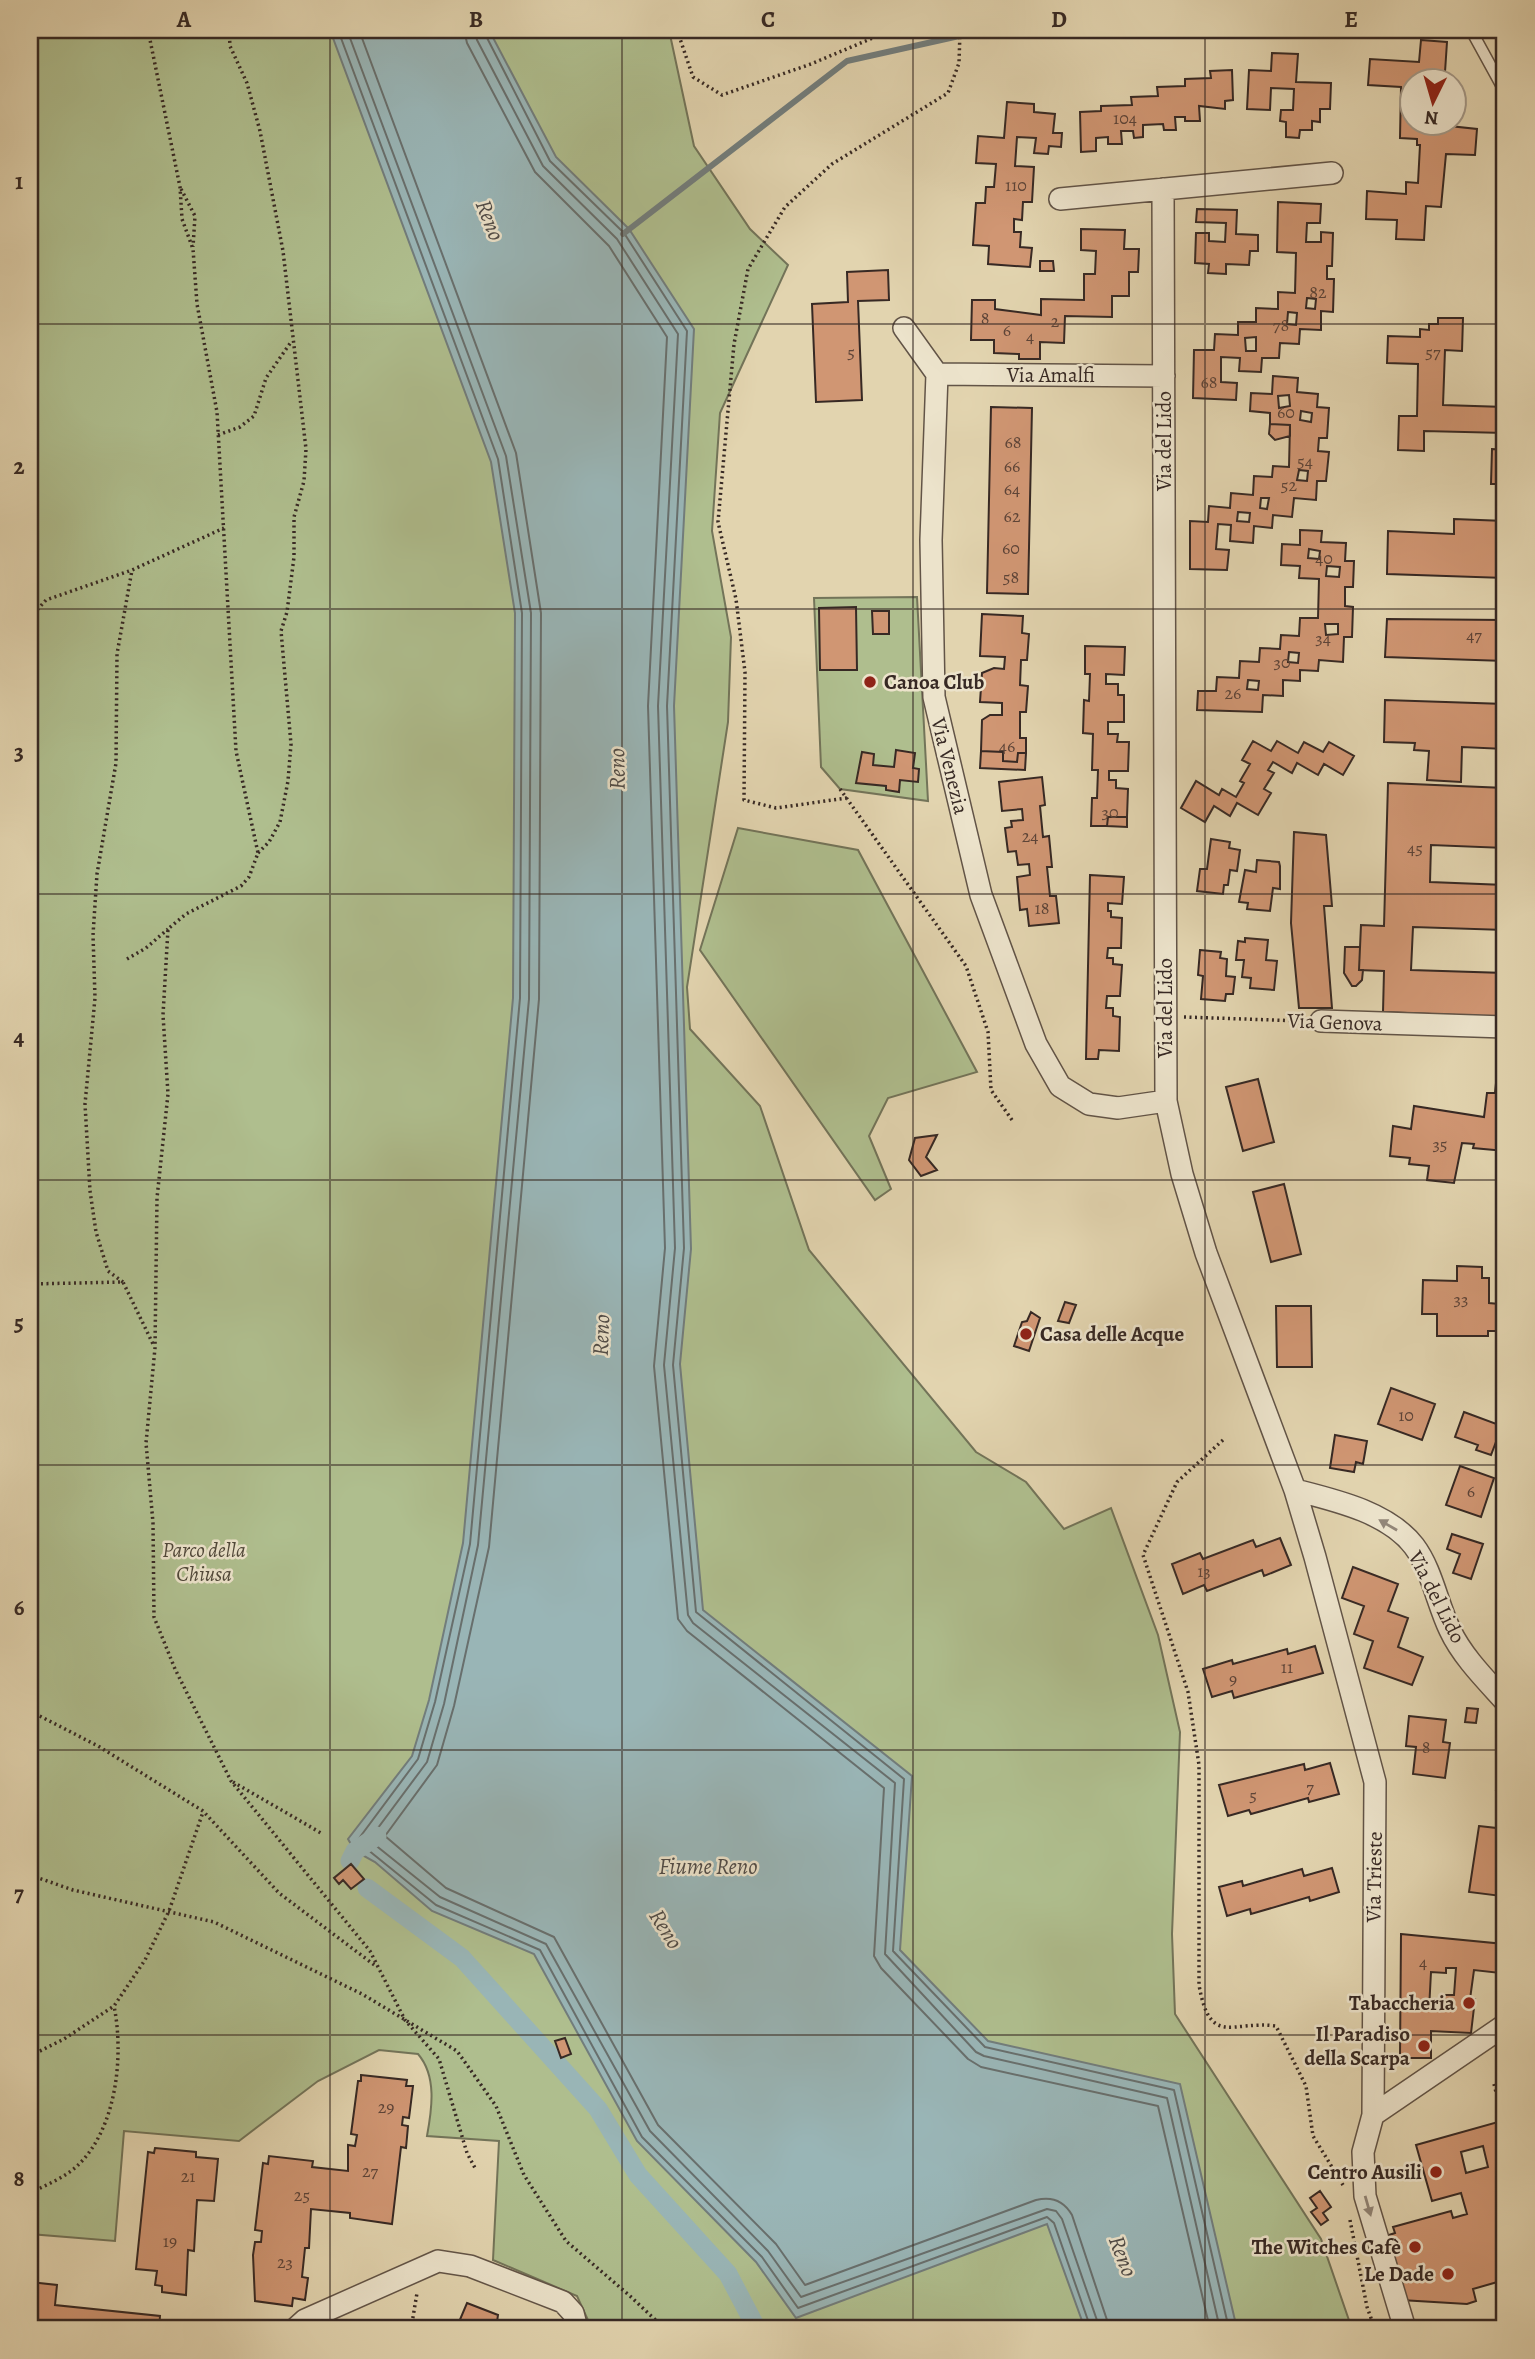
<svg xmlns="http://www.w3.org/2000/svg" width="1535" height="2359" viewBox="0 0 1535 2359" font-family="Alegreya,serif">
<rect width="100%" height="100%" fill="#e2d4af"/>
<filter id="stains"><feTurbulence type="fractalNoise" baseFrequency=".00286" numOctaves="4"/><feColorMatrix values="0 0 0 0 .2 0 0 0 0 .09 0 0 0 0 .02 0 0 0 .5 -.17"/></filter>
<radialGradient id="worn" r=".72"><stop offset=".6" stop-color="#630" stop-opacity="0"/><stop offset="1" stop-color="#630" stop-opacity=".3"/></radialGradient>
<path fill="#afbe8e" stroke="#737459" stroke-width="2" d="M30 30H669L694 146 750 229 788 265 720 413 712 531 731 637 728 722 687 987 690 1029 760 1106 809 1250 976 1452 1026 1482 1064 1529 1111 1508 1158 1635 1180 1732 1172 1934 1175 2014 1321 2239 1352 2329H592L577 2296 493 2260 499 2141 427 2136C432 2109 437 2076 418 2054L379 2050 318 2081 239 2141 124 2131 115 2241 30 2234Z
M917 597 928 801 840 789 821 767 814 598Z
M738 828 858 850 977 1072 888 1098 869 1136 891 1189 875 1200 700 950Z"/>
<path fill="#99b5b6" stroke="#727d7c" stroke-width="2" d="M330 30H489L556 157 629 229 694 329 674 706 691 1249 680 1364 703 1610 912 1776 900 1950 988 2041 1180 2084 1237 2329H1085L1047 2224 796 2318 756 2262 637 2141 534 1954 432 1911 375 1862 355 1851 348 1839 412 1756 429 1700 463 1543 513 998 515 613 491 462Z"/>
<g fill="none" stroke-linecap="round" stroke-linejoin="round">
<path stroke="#686f6d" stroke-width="2" d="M338 30 498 459 522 613 520 998 470 1544 435 1702 418 1759 357 1841 436 1905 540 1950 642 2137 762 2257 798 2308 1047 2217 1054 2223 1091 2329
M347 30 506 456 531 613 529 999 478 1545 444 1704 427 1762 369 1840 440 1897 546 1944 650 2131 768 2251 801 2297 1047 2209 1056 2211 1062 2219 1100 2329
M359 30 516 453 541 613 539 999 489 1547 454 1706 437 1765 385 1836 446 1888 554 1937 658 2125 776 2244 805 2285 1036 2200C1052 2196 1064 2201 1072 2215L1110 2329
M464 30 467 43 535 172 609 246 667 337 648 706 665 1248 654 1366 678 1619 687 1631 884 1788 874 1956 881 1968 968 2059 981 2067 1158 2106 1210 2329
M475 30 477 40 543 166 617 239 678 334 658 706 675 1248 664 1365 688 1615 693 1623 895 1783 885 1954 976 2052 984 2056 1167 2098 1220 2329
M483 30 550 161 624 233 687 331 667 706 684 1248 673 1365 696 1612 904 1779 893 1951 985 2047 1174 2090 1229 2329"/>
<path stroke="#727d7c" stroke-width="6" d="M623 234 847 61 986 30"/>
<path stroke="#99b5b6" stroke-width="19" d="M350 1861 355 1851 377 1836
M367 1888 462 1958 598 2109 638 2175 728 2274 757 2329"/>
</g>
<path fill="#d09673" stroke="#372924" stroke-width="2" fill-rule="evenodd" d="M1421 40 1447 42 1445 72 1428 71 1427 80H1412V122L1477 129 1475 155 1446 154 1441 207 1426 206 1424 240 1396 239 1397 220 1366 219 1367 191 1406 194V182L1418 183 1420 145H1417V139L1400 138 1401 87 1368 85 1370 59 1419 62Z
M1272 53 1298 54 1296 82 1331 83 1330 109H1320V122L1312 121V130H1300L1299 138 1286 137V122L1280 121 1281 110H1293L1294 89 1271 88 1270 110 1247 109 1249 70 1271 71Z
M1232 70 1233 100 1225 101V109L1199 106 1200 121H1185V117H1175L1176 130H1164L1163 124 1143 125V137L1134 138 1133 131H1121L1122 144H1108V137L1096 138V151L1081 152 1080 112 1101 111V106L1132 105 1131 97 1158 96 1157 87 1185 86V79L1211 78 1210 71Z
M1007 102 1034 104V112L1055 114 1053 133H1062L1061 147 1049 146 1048 154 1034 153 1036 138 1017 137 1015 166 1034 167 1032 202H1023L1022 220 1014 219V232H1021L1020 247 1032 248 1030 267 988 264 989 246 973 245 976 203H985L986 187H994L996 164 976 163 978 136 1004 138Z
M1278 202 1321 204 1320 223H1307L1306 242H1321V232L1333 233 1332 266H1327V279H1334L1333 312 1321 311V330L1300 329 1299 344 1280 343 1279 358H1262L1261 372 1239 371 1240 358 1221 357V382L1237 383 1236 400 1193 398 1194 350H1214L1215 334 1238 335V322H1256V308L1278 309V292L1295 293 1296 253 1277 252ZM1307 298 1316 299 1315 309 1306 308ZM1288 312 1297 313 1296 325 1287 324ZM1256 337V351H1246L1245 338Z
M1197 209 1237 210 1236 234 1258 235V251H1250L1249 265 1226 264V274L1208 273 1209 264 1195 263 1196 233H1209V241L1225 242 1226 223 1196 222Z
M1081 229 1125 230 1124 249H1139L1138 272H1129V296H1112V317L1065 316 1064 343 1040 342V359H1019V354L994 353V340H971L972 300H995V309L1041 315V299L1084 300V274H1095L1096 251 1081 250Z
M1040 261H1053L1054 271H1040Z
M888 270 889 300 858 301 862 400 816 402 812 304 848 302 847 272Z
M1438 318H1463L1462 351 1445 350 1443 405 1505 407V433L1424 431V451L1398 450 1399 416H1417L1418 364 1387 363 1388 336 1420 337V329L1429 330V324H1438Z
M1273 376 1298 378 1297 392 1318 394 1317 407 1329 408 1327 438H1319L1318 451 1329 452 1326 481H1317L1316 500 1294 498 1292 517 1273 515 1272 528 1254 526 1253 543 1230 541 1231 525 1218 524 1216 549 1229 550 1227 570 1190 569V521L1208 522 1209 506 1230 508 1231 493 1253 495 1254 476 1272 477 1273 466 1289 467 1290 425 1270 424V413L1250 411 1251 393 1272 394ZM1289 395 1290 406 1279 408 1278 396ZM1301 411 1312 413 1311 422 1300 420ZM1299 470 1308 471 1307 481 1297 480ZM1261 498H1269L1267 509 1260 508ZM1238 512 1250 513 1249 522 1237 521Z
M991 407 1032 408 1028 594 987 593Z
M1270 424 1290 425V436L1275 440 1269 434Z
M1492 449 1505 450V484H1491Z
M1454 519 1505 521V578L1387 574 1388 531 1454 534Z
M1300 530 1322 531 1321 542 1346 543 1345 561H1354L1353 587H1345V606L1353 607 1352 637H1344L1343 662 1319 660 1318 671 1300 670V681L1283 680V696L1263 695 1262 712 1197 710 1198 691H1216L1217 677 1239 678 1240 661 1259 662 1260 648 1280 649 1281 635 1299 636 1300 618H1318L1319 579 1299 578 1300 566 1281 565 1282 544 1300 545ZM1309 549 1320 551 1319 559 1308 558ZM1327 566 1340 567 1339 577 1326 576ZM1325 624H1338V634L1326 635ZM1289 652 1299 653 1298 663 1288 662ZM1248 680 1259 681 1258 690 1247 689Z
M856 607 857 670H820L819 608Z
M872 611H889V634H873Z
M982 614 1023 616 1022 633 1029 634 1027 660H1021L1020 685 1028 686 1026 712H1020V738H1026V753H1018L1017 762 1003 761V752L981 751 982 720 990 715H1002V703L980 702 982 673 994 668 1004 669 1005 657 980 656Z
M1387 619 1505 620V661L1385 657Z
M1085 646 1125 647 1124 675 1106 674V684H1118V695H1124V722H1108V734H1118L1117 742H1129L1128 771H1109V780H1116V788L1128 789 1127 817H1108L1107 826H1091L1092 798H1097L1098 770H1092L1093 734 1083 733 1084 700 1089 701 1090 674H1085Z
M1385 700 1505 704V749L1462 747 1461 782 1427 780 1429 751 1414 750 1415 743 1384 742Z
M1253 741 1271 751 1277 741 1298 753 1304 742 1323 752 1329 742 1354 756 1343 775 1324 764 1318 775 1297 763 1292 773 1273 762 1268 770 1274 773 1264 789 1271 793 1258 815 1237 803 1230 816 1214 806 1205 822 1181 808 1196 781 1219 795 1222 789 1236 797 1244 783 1240 781 1250 764 1242 760Z
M896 750 915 753 913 768 919 769 918 782 900 780 899 792 886 790V786L856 783 862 752 874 754 873 765 894 767Z
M981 751 1003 752V761L1017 762 1018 753H1026L1025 770 980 768Z
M1042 777 1045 805 1040 806 1043 837 1049 836 1052 867H1047L1050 896H1056L1059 923 1029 926 1027 909 1020 910 1017 877 1030 875 1029 864 1018 865 1016 851 1008 852 1005 828 1012 827 1011 821 1023 820 1022 809 1002 811 999 782Z
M1388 783 1505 788V848L1431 845 1430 882 1505 885V930L1413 927 1411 970 1505 973V1017L1383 1012 1384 971 1359 970 1361 925 1384 926Z
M1108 817H1127V827L1107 826Z
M1294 832 1326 835 1332 906H1324L1332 1008H1299L1291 923Z
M1211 839 1230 842 1229 848 1240 850 1237 871 1230 870 1228 885H1224L1223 894 1197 891 1200 869H1207Z
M1257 860 1279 862 1280 866V889L1273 888 1270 911 1247 909 1248 903 1239 902 1245 870 1256 872Z
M1090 875 1124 877 1122 904 1108 903V911H1111V917L1122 918 1121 948H1108L1107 958H1113V964L1122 965 1120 996H1107L1106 1008H1113V1016L1120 1017 1119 1051 1099 1050 1098 1059H1086Z
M1245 938 1268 940 1266 960 1277 961 1274 990 1250 988 1251 978 1242 977 1244 960H1236L1238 941 1245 942Z
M1345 947H1360L1359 970H1363L1362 980 1356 986H1352L1344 973Z
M1200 950 1221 952 1220 958 1227 959 1226 976 1235 977 1233 994H1226L1225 1001 1201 999 1203 976 1198 975Z
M1497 1073 1505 1074V1151L1473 1148 1474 1144 1462 1143 1454 1183 1427 1180 1429 1166 1409 1164 1410 1158 1390 1156 1393 1126 1411 1129 1414 1106 1484 1117 1487 1093H1495Z
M1258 1079 1274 1142 1243 1151 1226 1087Z
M937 1135 926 1157 937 1170 921 1176 909 1160 915 1138Z
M1284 1184 1301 1254 1271 1262 1253 1192Z
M1457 1266 1482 1267V1278H1489V1303L1499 1304V1298H1505V1368H1502V1351L1498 1350V1331H1488V1336H1437V1314H1422L1423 1280 1457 1281Z
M1065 1302 1076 1305 1069 1323 1058 1321Z
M1276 1306H1311L1312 1367H1277Z
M1031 1312 1040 1318 1029 1351 1014 1346 1022 1322 1027 1321Z
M1391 1388 1435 1404 1422 1440 1378 1424Z
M1464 1412 1502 1426 1491 1455 1476 1450 1478 1445 1455 1437Z
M1335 1435 1367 1441 1363 1464 1356 1462 1354 1472 1330 1468Z
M1460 1466 1494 1478 1481 1517 1446 1505Z
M1505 1504V1528L1498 1525Z
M1452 1534 1483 1544 1471 1579 1453 1573 1460 1554 1447 1549Z
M1280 1538 1291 1565 1264 1576 1262 1570 1207 1591 1204 1585 1183 1594 1172 1564 1200 1553 1203 1559 1253 1540 1256 1547Z
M1353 1567 1398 1584 1388 1611 1408 1618 1398 1647 1423 1657 1412 1685 1364 1668 1373 1641 1354 1634 1364 1606 1342 1598Z
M1315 1646 1323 1673 1234 1698 1232 1691 1212 1697 1203 1669 1232 1660 1233 1664 1287 1649 1288 1654Z
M1467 1708 1478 1709 1476 1723 1465 1722Z
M1409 1716 1446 1720 1443 1742 1450 1743 1445 1778 1413 1774 1416 1747 1406 1746Z
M1502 1754H1505V1792L1496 1790Z
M1330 1763 1339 1794 1309 1802 1308 1798 1251 1814 1249 1810 1228 1816 1219 1785 1304 1764 1305 1770Z
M1479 1826 1505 1829 1501 1896 1469 1892Z
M351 1864 364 1879 351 1889 343 1880 339 1884 334 1878Z
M1332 1868 1339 1892 1310 1901 1309 1897 1251 1914 1250 1909 1227 1916 1219 1887 1242 1881 1243 1886 1302 1869 1304 1876Z
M1401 1934 1504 1944 1500 1973 1474 1970 1470 1999H1475L1471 2033 1431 2031V2058H1400ZM1446 1968H1456L1454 1995H1444L1443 2011 1429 2010 1431 1972 1446 1973Z
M565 2038 571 2054 561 2058 555 2041Z
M361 2075 407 2080 406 2086H413L409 2118 403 2117 402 2125 408 2126 406 2148 401 2147 392 2224 350 2218V2213L311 2209 309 2248H305L302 2277 308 2278 305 2300 293 2298 292 2306 255 2301 253 2255 255 2242H261L262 2231 255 2230 263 2163 268 2164 269 2156 313 2161 312 2167 348 2171V2145L355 2146 357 2135 351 2134 358 2081H361Z
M1505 2120V2287L1501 2281 1473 2289 1476 2301 1467 2304 1401 2300 1383 2237 1395 2233 1393 2227 1451 2211 1453 2218 1467 2214 1461 2193 1432 2201 1416 2145ZM1483 2146 1488 2167 1466 2173 1461 2152Z
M155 2148 196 2152V2157L218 2159 214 2201 197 2200 194 2251 188 2250 186 2295 162 2292V2286L155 2285 157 2271 136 2269 148 2152 154 2153Z
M1320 2191 1331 2207 1323 2213 1328 2220 1321 2225 1311 2212 1317 2208 1310 2198Z
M30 2282 57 2285 55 2305 160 2316 159 2329H30Z
M467 2303 498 2315 496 2329H456Z"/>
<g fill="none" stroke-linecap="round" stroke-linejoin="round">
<g stroke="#625447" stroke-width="13">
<path id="lane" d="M1471 30 1505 92"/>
</g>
<g stroke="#625447" stroke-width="24">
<path id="street" d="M1163 189 1166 1101 1182 1174 1206 1253 1295 1490 1315 1557 1375 1782 1373 2115 1363 2152 1365 2196 1405 2329
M1060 199 1332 173
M904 328 937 374 931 540 934 697 981 895 1036 1044 1060 1086 1089 1104 1118 1108 1166 1101
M937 374 1164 376
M1321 1021 1505 1027
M1295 1490C1334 1500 1388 1512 1414 1546 1432 1570 1437 1603 1450 1630 1462 1656 1486 1680 1505 1701
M1373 2115 1505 2025
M295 2329 305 2320 438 2261 470 2266 563 2302 573 2313 577 2329"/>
</g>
<path stroke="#372924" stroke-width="3.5" stroke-dasharray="2 3.5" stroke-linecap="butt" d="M148 30 180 187 182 219 193 249 197 304 217 412 236 751 258 853 249 877 241 886 186 914 168 929 163 1015 168 1094 157 1198 155 1348 146 1443 153 1523 154 1617 175 1669 231 1781 370 1951 405 2020 439 2059 467 2153 475 2168
M229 30 230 46 247 83 260 131 283 251 306 449 304 481 294 517V557L287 612 281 631 291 744 288 781 280 822 269 842 258 853
M677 30 693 77 722 95 811 64 875 37 905 30
M181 189 195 216 193 247
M218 435 240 427 254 416 266 378 291 342
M30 618 46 600 132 570
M840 789 966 966 988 1032 991 1090 1012 1120
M847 798 776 808 744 800 745 672 736 599 718 522 734 344 748 269 785 207 832 164 948 93 959 63 960 31 957 30
M127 959 146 948 168 929
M1184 1017 1302 1021
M123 1282 108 1271 96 1232 90 1191 85 1104 95 998 93 935 97 874 116 763 117 654 132 570 224 528
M30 1284 123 1282 153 1344
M1223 1440 1177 1482 1143 1555 1188 1692 1199 1765V1985C1210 2048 1232 2020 1276 2026L1306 2086 1313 2136 1343 2185
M30 1711 98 1746 203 1811 279 1893 377 1967
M233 1782 321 1833
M30 1875 73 1890 214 1922 362 1994 457 2051 496 2106 524 2175 566 2241 630 2296 665 2329
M30 2056 64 2039 114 2006 145 1960 169 1911 203 1812
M1494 2084 1503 2121
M30 2193C46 2185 64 2178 77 2166 117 2129 124 2055 114 2006
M1350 2220 1367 2307 1375 2329
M411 2329 417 2293
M1481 2329 1505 2323"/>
<use href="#lane" stroke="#ece3cb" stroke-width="10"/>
<use href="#street" stroke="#ece3cb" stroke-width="21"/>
</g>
<defs><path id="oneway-solid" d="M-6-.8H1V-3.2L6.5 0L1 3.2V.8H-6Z" transform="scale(1.75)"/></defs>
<g fill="#928678">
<use href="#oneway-solid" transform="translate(1388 1525) rotate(-150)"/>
<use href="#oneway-solid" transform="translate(1368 2206) rotate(74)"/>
</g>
<path fill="none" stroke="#372924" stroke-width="2" stroke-opacity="0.55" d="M330 30V2329M622 30V2329M913 30V2329M1205 30V2329M30 324H1505M30 609H1505M30 894H1505M30 1180H1505M30 1465H1505M30 1750H1505M30 2035H1505"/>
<g fill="#8f2418" stroke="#ece3cb" stroke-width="2.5">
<circle cx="870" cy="682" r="7"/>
<circle cx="1026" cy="1334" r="7"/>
<circle cx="1469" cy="2003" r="7"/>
<circle cx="1424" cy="2046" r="7"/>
<circle cx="1436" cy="2172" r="7"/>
<circle cx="1415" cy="2247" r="7"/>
<circle cx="1448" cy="2274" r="7"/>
</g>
<g text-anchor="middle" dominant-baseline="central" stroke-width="5" stroke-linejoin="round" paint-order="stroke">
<g font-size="18" fill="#5d4438">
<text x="1125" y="118">104</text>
<text x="1016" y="185">110</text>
<text x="1318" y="292">82</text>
<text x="985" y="318">8</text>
<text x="1055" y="321">2</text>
<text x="1281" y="325">78</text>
<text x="1007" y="330">6</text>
<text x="1030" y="336">4</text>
<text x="851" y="352">5</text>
<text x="1433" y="352">57</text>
<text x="1209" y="382">68</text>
<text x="1286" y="412">60</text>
<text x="1013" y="442">68</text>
<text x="1305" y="461">54</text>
<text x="1012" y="466">66</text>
<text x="1289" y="485">52</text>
<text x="1012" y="489">64</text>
<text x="1012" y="516">62</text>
<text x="1011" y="548">60</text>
<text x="1324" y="558">40</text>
<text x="1011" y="577">58</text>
<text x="1474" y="635">47</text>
<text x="1323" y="638">34</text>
<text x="1282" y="662">30</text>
<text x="1233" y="693">26</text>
<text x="1007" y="746">46</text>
<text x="1110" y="812">30</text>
<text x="1030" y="836">24</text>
<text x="1415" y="848">45</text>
<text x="1042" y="908">18</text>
<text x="1440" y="1144">35</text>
<text x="1461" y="1299">33</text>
<text x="1406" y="1415">10</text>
<text x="1471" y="1491">6</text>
<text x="1204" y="1571">13</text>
<text x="1287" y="1667">11</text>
<text x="1233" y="1679">9</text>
<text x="1426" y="1747">8</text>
<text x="1310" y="1787">7</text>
<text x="1253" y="1795">5</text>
<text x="1423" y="1962">4</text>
<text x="386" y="2107">29</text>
<text x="370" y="2171">27</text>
<text x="188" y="2176">21</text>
<text x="302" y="2195">25</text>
<text x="170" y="2241">19</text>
<text x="285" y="2262">23</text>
</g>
<g font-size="21" fill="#372924" stroke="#ece3cb">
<text x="1051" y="375">Via Amalfi</text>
<text transform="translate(1164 441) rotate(-90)">Via del Lido</text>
<text transform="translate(950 766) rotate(76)">Via Venezia</text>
<text transform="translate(1165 1008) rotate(-90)">Via del Lido</text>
<text transform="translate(1335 1022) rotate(2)">Via Genova</text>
<text transform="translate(1437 1597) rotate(63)">Via del Lido</text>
<text transform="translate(1374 1877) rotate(-89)">Via Trieste</text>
</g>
<g font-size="21" font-weight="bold" fill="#372924" stroke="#ece3cb" text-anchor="end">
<text x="884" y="682" text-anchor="start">Canoa Club</text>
<text x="1040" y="1334" text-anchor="start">Casa delle Acque</text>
<text x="1455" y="2003">Tabaccheria</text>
<text x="1410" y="2034">Il Paradiso<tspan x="1410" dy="24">della Scarpa</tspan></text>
<text x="1422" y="2172">Centro Ausili</text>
<text x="1401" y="2247">The Witches Cafè</text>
<text x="1434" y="2274">Le Dade</text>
</g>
<g font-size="21" font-style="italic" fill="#4f4739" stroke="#ece3cb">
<text x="204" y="1550">Parco della<tspan x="204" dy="24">Chiusa</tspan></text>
</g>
<g font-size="23" font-style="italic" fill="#504c48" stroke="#ece3cb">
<text transform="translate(490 220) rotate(68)">Reno</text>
<text transform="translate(617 769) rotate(-91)">Reno</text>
<text transform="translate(601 1335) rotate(-88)">Reno</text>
<text x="708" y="1866">Fiume Reno</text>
<text transform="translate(666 1929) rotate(58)">Reno</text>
<text transform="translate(1123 2256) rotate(69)">Reno</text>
</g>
</g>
<rect width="1535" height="2359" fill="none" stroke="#e2d4af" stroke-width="77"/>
<g transform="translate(1433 102) rotate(185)"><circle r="33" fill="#ece3cb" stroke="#a49988" stroke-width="2"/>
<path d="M0-5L12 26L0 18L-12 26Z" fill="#8f2418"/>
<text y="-10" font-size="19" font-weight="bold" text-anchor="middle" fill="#372924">N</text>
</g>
<rect x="38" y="38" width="1458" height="2282" fill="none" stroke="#372924" stroke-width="2.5"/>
<g font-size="23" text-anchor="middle" font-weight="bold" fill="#372924">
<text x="184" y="27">A</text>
<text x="476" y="27">B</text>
<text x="768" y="27">C</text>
<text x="1059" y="27">D</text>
<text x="1351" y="27">E</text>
<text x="19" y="189">1</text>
<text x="19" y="474">2</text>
<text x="19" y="760">3</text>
<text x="19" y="1045">4</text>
<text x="19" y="1330">5</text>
<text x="19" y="1615">6</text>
<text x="19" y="1901">7</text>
<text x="19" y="2186">8</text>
</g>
<rect width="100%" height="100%" filter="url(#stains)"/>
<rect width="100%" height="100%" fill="url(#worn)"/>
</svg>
